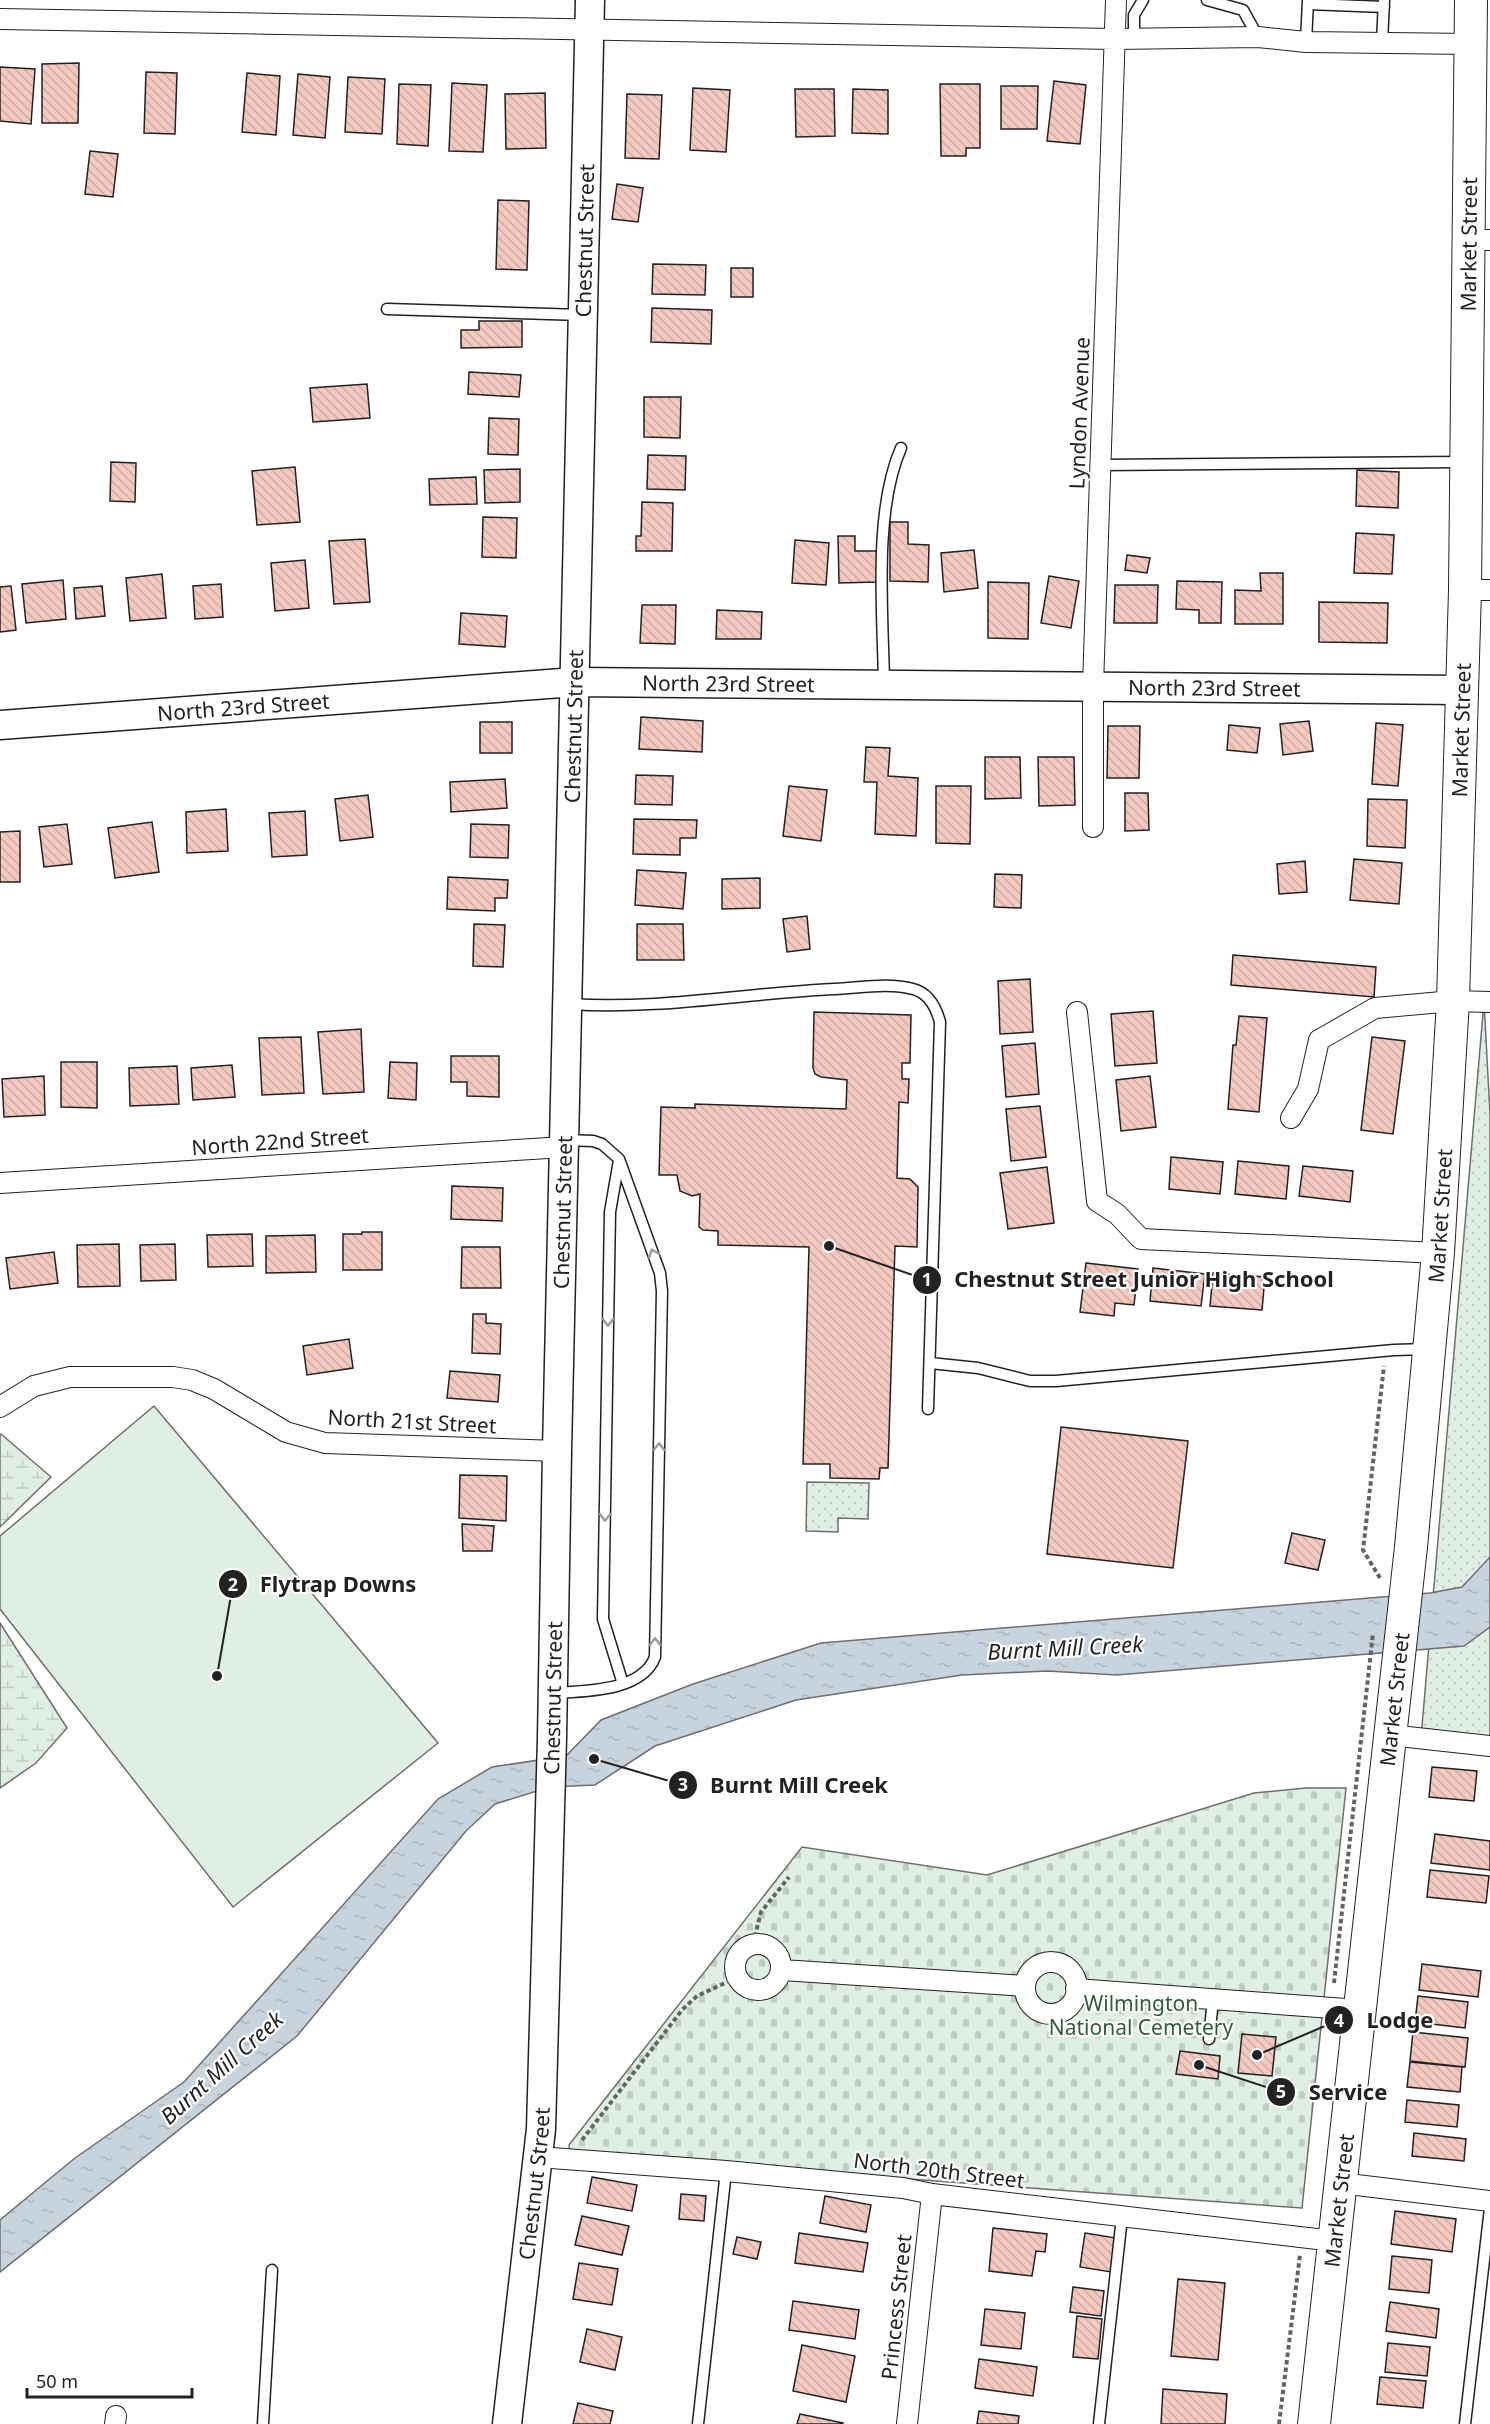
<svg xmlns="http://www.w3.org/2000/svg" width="1490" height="2424" viewBox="0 0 1490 2424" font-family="'Noto Sans',sans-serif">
<defs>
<pattern id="green-dots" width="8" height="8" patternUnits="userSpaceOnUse" patternTransform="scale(1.5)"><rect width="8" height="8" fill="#e0efe3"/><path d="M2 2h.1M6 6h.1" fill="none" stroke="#c0cdc2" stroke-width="1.8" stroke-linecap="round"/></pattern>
<pattern id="wetland-marsh" width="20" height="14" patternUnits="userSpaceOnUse" patternTransform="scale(1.5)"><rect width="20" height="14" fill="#e0efe3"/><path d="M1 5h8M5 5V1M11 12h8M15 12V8" fill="none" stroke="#c0cdc2"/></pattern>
<pattern id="cemetery-stones" width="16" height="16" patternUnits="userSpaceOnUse" patternTransform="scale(1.5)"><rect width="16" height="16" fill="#e0efe3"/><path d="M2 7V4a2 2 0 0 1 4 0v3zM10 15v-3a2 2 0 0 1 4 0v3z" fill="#c0cdc2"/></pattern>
<pattern id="water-ripples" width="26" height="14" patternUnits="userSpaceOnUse" patternTransform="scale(1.5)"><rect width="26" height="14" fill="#c7d3dd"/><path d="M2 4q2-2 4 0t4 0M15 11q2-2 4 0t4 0" fill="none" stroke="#abb5bd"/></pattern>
<pattern id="building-back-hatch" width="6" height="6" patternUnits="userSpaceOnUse" patternTransform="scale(1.5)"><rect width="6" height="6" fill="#f3c9c0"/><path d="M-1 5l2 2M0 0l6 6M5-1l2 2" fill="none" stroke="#d0aca5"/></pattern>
</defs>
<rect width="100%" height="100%" fill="#fff"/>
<path fill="url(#green-dots)" stroke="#6f6f6f" stroke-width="1.5" d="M1484 1002 1490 1114V1746L1421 1738Z
M807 1482 869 1483 868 1519 838 1518V1532L806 1531Z"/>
<path fill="url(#wetland-marsh)" stroke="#6f6f6f" stroke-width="1.5" d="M1 1434 51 1477 0 1527V1435Z
M0 1623 67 1728 36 1763 0 1788Z"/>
<path fill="url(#cemetery-stones)" stroke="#6f6f6f" stroke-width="1.5" d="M1306 1788H1346L1302 2208 570 2154 569 2145 802 1847 987 1875 1254 1793Z"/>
<path fill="#e0efe3" stroke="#6f6f6f" stroke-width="1.5" d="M154 1406 438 1743 233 1907 0 1609V1536Z"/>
<path fill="url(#water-ripples)" stroke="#6f6f6f" stroke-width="1.5" d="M1490 1557V1627L1464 1646 1117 1675 1047 1671 962 1675 796 1700 655 1746 595 1785 550 1787 495 1804 466 1831 297 2036 0 2272V2220L75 2158 184 2082 438 1799 492 1767 566 1756 601 1720 693 1684 821 1643 1430 1593 1462 1587Z"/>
<path fill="url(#building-back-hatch)" stroke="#222" stroke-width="1.5" d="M79 63 78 123H42V64Z
M0 67 35 69 31 124 0 121Z
M146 72 177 73 175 134 144 133Z
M247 73 280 76 276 135 242 132Z
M298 74 330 77 325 138 293 135Z
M348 77 385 79 382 134 345 132Z
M1054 81 1086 85 1080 144 1047 141Z
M452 83 487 85 483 152 449 151Z
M399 84 431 85 428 146 397 144Z
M940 84H980V148H966V156H941Z
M1001 86H1038L1037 129H1001Z
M693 88 730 90 726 152 690 150Z
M795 89H834L835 136 796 137Z
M853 89 888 90V134L852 133Z
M545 93 546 148 506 149 505 94Z
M627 94 662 95 659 159 625 158Z
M90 151 118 154 113 197 85 194Z
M617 184 643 188 638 222 612 219Z
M498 200 529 201 527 270 496 269Z
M653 264 706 265 705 295 652 294Z
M731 268H753V297H731Z
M652 308 712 310 711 344 651 342Z
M479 321H522V347L461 348V330H479Z
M469 372 521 375 519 397 468 394Z
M367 384 370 418 313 422 310 388Z
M644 397H681L680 438 644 437Z
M489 418 519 419 518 455 488 454Z
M648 455 686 456 685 490 647 489Z
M111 462 136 463 135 502 110 501Z
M295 467 300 522 257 525 252 471Z
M520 469V502L485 503 484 470Z
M1357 470 1399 472 1398 508 1356 506Z
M476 477 477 504 430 505 429 479Z
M642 502 673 503 672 551H636V536H641Z
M483 517 517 518 516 558 482 557Z
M890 522H908V544L929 545 928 582 890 581Z
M1356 533 1394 535 1392 574 1354 573Z
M838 536H855V551H877V582L839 583Z
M365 539 370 602 334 604 329 541Z
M795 540 829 543 826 585 792 583Z
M974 550 978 588 944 592 941 553Z
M1127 555 1150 558 1147 573 1125 570Z
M305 560 309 608 275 611 271 563Z
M1260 573H1283V624H1235V590L1261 591Z
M162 574 166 618 130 621 126 578Z
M1049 576 1079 581 1071 628 1041 623Z
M63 580 66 619 26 623 22 584Z
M1177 581 1222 582 1221 623H1199V610L1176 609Z
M988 582 1029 583 1028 639 988 638Z
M221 584 223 617 195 619 193 586Z
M1115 585H1158L1157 623H1114Z
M11 586 16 630 0 632V587Z
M102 586 105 616 76 619 74 588Z
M1319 602 1388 603 1387 643 1319 642Z
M642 605H676L675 644 640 643Z
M717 610 762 612 761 639H716Z
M461 613 507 616 505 647 459 644Z
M641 717 703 721 702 752 639 749Z
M1309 721 1313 751 1283 755 1280 724Z
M480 722H512V753H480Z
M1376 723 1403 725 1398 786 1372 784Z
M1229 725 1260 728 1257 753 1227 750Z
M1108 726H1140L1139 778H1107Z
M866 747 890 748 888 776 918 778 916 836 875 834 877 782H864Z
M985 757H1020L1021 798 985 799Z
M1038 757H1074L1075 805 1039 806Z
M636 775 673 776 672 805 635 804Z
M505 779 507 808 451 812 450 782Z
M789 786 827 790 821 841 783 836Z
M936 786H971L970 844 936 843Z
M1125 793H1148L1149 830 1125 831Z
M368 795 373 837 340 841 335 799Z
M1368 799 1407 800 1405 848 1367 846Z
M226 809 228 851 187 853 186 812Z
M305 811 307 855 272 857 269 813Z
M634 819 697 820 696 838H680V855L633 854Z
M152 822 159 872 115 878 108 828Z
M67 824 72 864 44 867 39 827Z
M471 824 509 825 508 858 470 857Z
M20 831V882H0V832Z
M1354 859 1402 863 1399 904 1350 900Z
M1305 861 1307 892 1279 894 1277 864Z
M637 870 686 873 683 909 635 905Z
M995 874 1022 875 1021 908 994 907Z
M448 877 508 880 507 898H495V911L447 909Z
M760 878V908L722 909V879Z
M807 916 810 949 787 952 783 919Z
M474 924 505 925 503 967 473 966Z
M637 924H683L684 960H637Z
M1233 955 1376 967 1374 997 1231 985Z
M1030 979 1033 1032 1000 1034 998 981Z
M1153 1011 1157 1063 1115 1066 1111 1014Z
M814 1012 911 1015 910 1063H902V1079H909L908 1103 899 1102 897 1178 910 1179 918 1187 917 1247 895 1246 888 1468H880L879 1479 830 1478V1464H803L809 1247 718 1245V1231L703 1230 699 1227 700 1194 692 1196 680 1191 677 1175H659L661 1107 695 1108V1104L846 1109 847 1080 821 1077 815 1074 813 1068Z
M1239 1016 1267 1018 1259 1112 1228 1109 1233 1045H1236Z
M361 1029 364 1092 323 1094 318 1032Z
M301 1037 304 1093 262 1095 259 1038Z
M1372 1037 1405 1041 1393 1134 1361 1130Z
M1035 1043 1039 1094 1006 1097 1002 1046Z
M451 1056H499V1097L467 1096V1082H451Z
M61 1062H97V1108L61 1107Z
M390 1062 417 1063 416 1100 388 1098Z
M232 1065 235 1097 193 1100 191 1068Z
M177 1066 179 1104 130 1106 129 1068Z
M44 1076 45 1115 4 1117 2 1079Z
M1150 1076 1156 1127 1121 1131 1116 1080Z
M1040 1106 1046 1157 1011 1161 1006 1109Z
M1171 1157 1223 1162 1220 1194 1169 1189Z
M1238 1161 1289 1166 1286 1199 1235 1194Z
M1303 1166 1353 1171 1350 1202 1299 1196Z
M1047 1167 1054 1223 1008 1229 1000 1173Z
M452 1186 503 1188 502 1221 451 1219Z
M362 1232H382V1270H343V1234H362Z
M252 1234 253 1266 208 1267 207 1235Z
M315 1235 316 1272 266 1273V1236Z
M119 1244 120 1286 78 1287 77 1245Z
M175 1244 176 1280 141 1281 140 1245Z
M462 1247H500L501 1288H461Z
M54 1252 58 1283 10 1289 6 1258Z
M1086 1263 1138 1269 1134 1305 1115 1303 1114 1316 1080 1312Z
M1153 1268 1205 1274 1201 1306 1150 1301Z
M1213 1273 1265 1277 1262 1310 1210 1306Z
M473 1314H486V1323L501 1324 500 1354 472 1353Z
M349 1339 353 1368 307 1375 303 1346Z
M450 1371 500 1375 498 1402 447 1398Z
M1061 1427 1188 1441 1173 1568 1047 1554Z
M460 1475 507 1476 506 1521 459 1518Z
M462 1524 494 1526 492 1551H463Z
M1292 1533 1325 1540 1318 1570 1285 1563Z
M1432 1767 1477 1771 1474 1801 1429 1797Z
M1435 1834 1490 1841V1870L1431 1863Z
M1430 1870 1489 1876 1486 1903 1427 1897Z
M1422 1964 1481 1971 1478 1997 1419 1990Z
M1418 1996 1468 2002 1465 2028 1415 2022Z
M1413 2032 1468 2038 1465 2067 1410 2061Z
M1242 2034 1276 2037 1272 2076 1238 2073Z
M1180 2051 1220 2056 1218 2079 1176 2074Z
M1410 2062 1462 2067 1460 2092 1407 2087Z
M1407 2100 1459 2105 1457 2127 1405 2122Z
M1414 2133 1466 2139 1464 2161 1412 2156Z
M592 2177 637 2185 632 2211 587 2203Z
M681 2194 706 2196 704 2221 679 2219Z
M825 2196 871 2205 866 2232 820 2223Z
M1395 2211 1456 2219 1452 2252 1391 2244Z
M582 2216 629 2226 622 2255 575 2245Z
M993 2228 1047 2234 1045 2252 1036 2251 1032 2276 989 2271Z
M799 2233 868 2243 863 2272 795 2263Z
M1085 2233 1116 2238 1111 2272 1080 2267Z
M737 2237 761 2242 757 2259 733 2254Z
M1392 2256 1432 2260 1429 2293 1389 2289Z
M579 2263 618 2269 612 2305 573 2299Z
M1178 2279 1225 2283 1218 2360 1171 2356Z
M1073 2287 1104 2291 1101 2316 1070 2312Z
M793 2301 859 2310 855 2339 789 2330Z
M1390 2302 1439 2309 1436 2338 1386 2331Z
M985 2309 1025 2313 1021 2349 981 2345Z
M1077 2316 1102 2319 1098 2359 1073 2357Z
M587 2329 622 2337 615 2370 580 2362Z
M1388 2343 1430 2347 1427 2376 1385 2372Z
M802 2345 855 2356 846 2402 793 2391Z
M979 2359 1037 2367 1033 2396 975 2388Z
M1380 2377 1426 2381 1423 2408 1377 2404Z
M1163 2389 1227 2394 1225 2424H1161Z
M578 2403 613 2411 610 2424H573Z
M979 2411 1019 2416 1018 2424H977Z
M800 2414 843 2423 842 2424H797Z"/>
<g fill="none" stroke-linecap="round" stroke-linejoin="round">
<g stroke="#222" stroke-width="13">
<path id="lane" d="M1207 0 1243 10 1258 37
M1308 4 1384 7
M1134 39V15L1143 0
M1306 42 1308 0
M1382 43 1384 0
M387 309 582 315
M1101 465 1463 462
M884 684C883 613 873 512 901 448
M570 1004C658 1010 747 993 835 989 859 988 889 982 913 989 929 993 936 1007 940 1022L928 1409
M619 1160 610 1212 603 1619 623 1684
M930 1363 978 1368 1030 1381H1056L1394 1350 1427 1349
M553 1693C584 1691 642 1692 655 1657L662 1291 660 1273 619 1159 602 1144 593 1141 565 1140
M1209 2039 1213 1999
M263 2424 272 2270
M698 2424 726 2171
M1099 2424 1122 2217
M1465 2424 1490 2208"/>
</g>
<g stroke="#222" stroke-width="22">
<path id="street" d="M0 19 1115 39 1258 37 1306 42 1471 44
M1469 240H1490
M1465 590H1490
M1093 827V686L1116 0
M1077 1012 1097 1201 1117 1214 1141 1239 1438 1253
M1291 1118 1308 1089 1319 1040 1375 1008 1453 1001 1490 1002
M0 1183 564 1147
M0 1407 34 1386 70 1377H173L192 1380 214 1389 286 1432 325 1443 557 1451
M1390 1735 1490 1746
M735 1967a23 23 0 1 1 46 0a23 23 0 1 1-46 0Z
M1025 1988a26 26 0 1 1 52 0a26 26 0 1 1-52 0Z
M782 1970 1025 1986
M1076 1989 1359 2010
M538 2157 726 2171 903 2188 932 2194 1334 2241
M1340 2183 1490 2201
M115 2424 116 2416
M907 2424 932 2194"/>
</g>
<g stroke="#222" stroke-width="31">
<g id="secondary">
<path id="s1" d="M0 725 575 682 1461 690"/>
<path id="s2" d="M507 2424 541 2129 552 1738 557 1451 590 0"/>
</g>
</g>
<g stroke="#222" stroke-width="34">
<g id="primary">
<path id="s3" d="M1314 2424 1411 1547 1438 1253 1453 1001 1465 590 1471 0"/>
</g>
</g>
<path stroke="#646464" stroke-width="4" stroke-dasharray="4.5 3" stroke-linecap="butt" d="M1380 1578 1363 1550 1384 1366
M753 1944 761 1912 789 1877
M1334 1983 1373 1633
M582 2140 682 2010 697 1996 738 1977
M1279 2424 1300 2255"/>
<use href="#lane" stroke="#fff" stroke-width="10"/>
<use href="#street" stroke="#fff" stroke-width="20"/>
<use href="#secondary" stroke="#fff" stroke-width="28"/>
<use href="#primary" stroke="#fff" stroke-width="32"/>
</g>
<defs><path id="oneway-chevron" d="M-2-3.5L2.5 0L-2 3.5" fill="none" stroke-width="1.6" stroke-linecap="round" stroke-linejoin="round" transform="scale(1.5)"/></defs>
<g stroke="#9c9c9c">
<use href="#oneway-chevron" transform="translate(653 1253) rotate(-110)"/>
<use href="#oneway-chevron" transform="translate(608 1322) rotate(91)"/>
<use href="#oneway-chevron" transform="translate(659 1447) rotate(-89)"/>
<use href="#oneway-chevron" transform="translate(605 1517) rotate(91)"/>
<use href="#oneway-chevron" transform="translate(655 1642) rotate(-89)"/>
</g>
<g text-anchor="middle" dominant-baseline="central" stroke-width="4.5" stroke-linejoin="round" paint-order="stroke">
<g font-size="21" fill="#222" stroke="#fff">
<text stroke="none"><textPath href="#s2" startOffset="2186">Chestnut Street</textPath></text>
<text stroke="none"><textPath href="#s3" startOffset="2187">Market Street</textPath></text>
<text transform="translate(1079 413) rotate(-88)">Lyndon Avenue</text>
<text stroke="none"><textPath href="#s1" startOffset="730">North 23rd Street</textPath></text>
<text stroke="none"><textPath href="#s1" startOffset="1216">North 23rd Street</textPath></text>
<text stroke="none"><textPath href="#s1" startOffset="244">North 23rd Street</textPath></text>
<text stroke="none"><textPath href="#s2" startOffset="1700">Chestnut Street</textPath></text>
<text stroke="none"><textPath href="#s3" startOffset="1701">Market Street</textPath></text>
<text transform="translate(280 1141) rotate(-4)">North 22nd Street</text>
<text stroke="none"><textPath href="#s2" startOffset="1214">Chestnut Street</textPath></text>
<text stroke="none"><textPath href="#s3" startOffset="1215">Market Street</textPath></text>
<text transform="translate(412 1421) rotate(3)">North 21st Street</text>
<text stroke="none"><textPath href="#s2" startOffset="728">Chestnut Street</textPath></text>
<text stroke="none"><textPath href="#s3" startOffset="729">Market Street</textPath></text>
<text transform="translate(939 2170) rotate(7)">North 20th Street</text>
<text stroke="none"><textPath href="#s2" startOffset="242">Chestnut Street</textPath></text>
<text stroke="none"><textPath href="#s3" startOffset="225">Market Street</textPath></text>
<text transform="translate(896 2307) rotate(-84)">Princess Street</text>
</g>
<g font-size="21" fill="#2f5e38" stroke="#fff">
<text x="1141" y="2003">Wilmington<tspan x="1141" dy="24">National Cemetery</tspan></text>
</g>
<g font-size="22" font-style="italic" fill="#222" stroke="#fff">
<text transform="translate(1065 1647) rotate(-3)">Burnt Mill Creek</text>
<text transform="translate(221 2067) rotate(-42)">Burnt Mill Creek</text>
</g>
</g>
<path fill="none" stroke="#222" stroke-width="2" d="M829 1246L927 1280M217 1676L233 1584M594 1759L683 1785M1257 2055L1339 2020M1199 2065L1281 2092"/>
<g fill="#222" stroke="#fff" stroke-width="2">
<circle cx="829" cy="1246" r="6"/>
<circle cx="217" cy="1676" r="6"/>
<circle cx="594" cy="1759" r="6"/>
<circle cx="1257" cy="2055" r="6"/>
<circle cx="1199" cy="2065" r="6"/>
<circle cx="927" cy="1280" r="15"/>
<circle cx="233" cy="1584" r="15"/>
<circle cx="683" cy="1785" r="15"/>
<circle cx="1339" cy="2020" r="15"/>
<circle cx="1281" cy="2092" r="15"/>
</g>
<g font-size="18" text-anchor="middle" font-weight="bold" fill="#fff">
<text x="927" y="1286">1</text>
<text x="233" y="1591">2</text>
<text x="683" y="1791">3</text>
<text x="1339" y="2027">4</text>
<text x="1281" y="2098">5</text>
</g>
<g font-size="22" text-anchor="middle" font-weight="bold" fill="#222" stroke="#fff" stroke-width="4.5" stroke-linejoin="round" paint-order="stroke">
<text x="1144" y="1287">Chestnut Street Junior High School</text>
<text x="338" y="1592">Flytrap Downs</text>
<text x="799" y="1793">Burnt Mill Creek</text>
<text x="1400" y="2028">Lodge</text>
<text x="1348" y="2100">Service</text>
</g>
<path d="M27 2388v9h165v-9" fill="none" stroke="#222222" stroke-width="3"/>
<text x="36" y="2388" font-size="18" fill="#222222" stroke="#ffffff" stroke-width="4.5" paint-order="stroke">50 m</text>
</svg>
